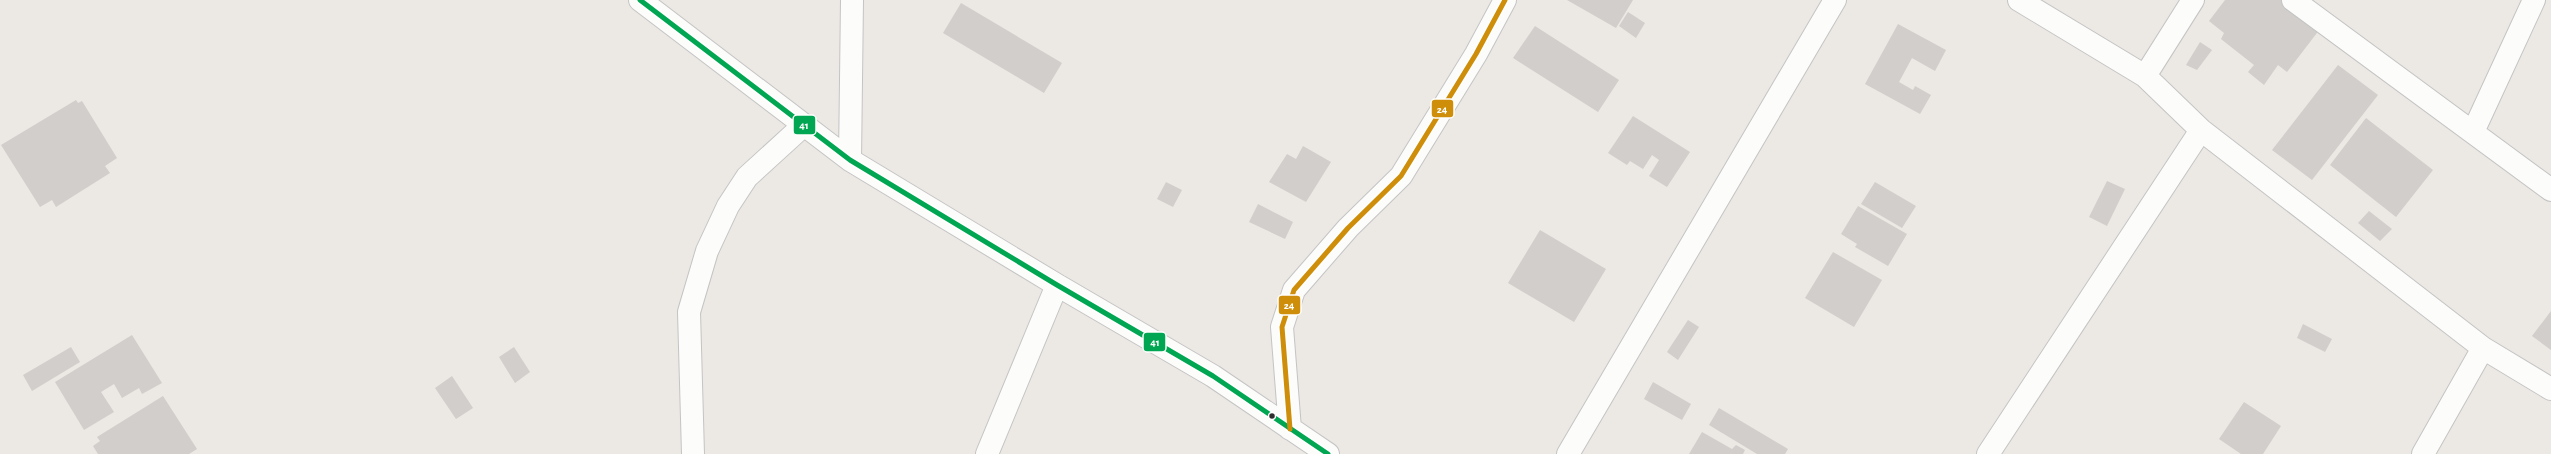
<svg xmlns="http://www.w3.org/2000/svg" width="2551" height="454" viewBox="0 0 2551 454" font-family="'Alegreya Sans',sans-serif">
<rect width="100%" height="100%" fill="#ece8e4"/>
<path fill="#d1cecb" d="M1567 0H1633L1616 28Z
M2225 0H2281L2320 29 2287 72 2278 65 2264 85 2248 72 2254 65 2221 39 2224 33 2209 21Z
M961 3 1062 63 1044 93 943 33Z
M1628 12 1645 23 1636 38 1619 26Z
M1898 24 1946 50 1935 71 1912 58 1899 82 1913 90 1915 86 1931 95 1920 114 1865 84Z
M1535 26 1619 80 1598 112 1513 58Z
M2200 42 2212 50 2197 70 2186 65Z
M2338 65 2378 95 2312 180 2272 150Z
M76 100 78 103 82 101 117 158 105 166 110 173 56 207 52 200 40 207 1 145Z
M1633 116 1690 152 1667 187 1649 176 1659 160 1652 155 1643 169 1630 161 1627 165 1608 153Z
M2366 118 2433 170 2396 217 2330 165Z
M1303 146 1331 162 1306 202 1269 182 1287 154 1296 159Z
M2107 181 2125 189 2107 226 2089 217Z
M1166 182 1182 190 1173 207 1157 199Z
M1875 182 1916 206 1902 228 1861 204Z
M1258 204 1293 222 1285 239 1249 222Z
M1858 206 1907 234 1888 266 1855 247 1857 244 1841 234Z
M2369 211 2392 229 2380 241 2358 223Z
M1540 230 1606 269 1574 322 1508 283Z
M1833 252 1882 280 1854 327 1805 298Z
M2551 311V350L2532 336Z
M1688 320 1699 327 1678 360 1667 352Z
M2303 324 2332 339 2325 352 2297 338Z
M132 335 162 383 142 394 139 388 122 398 114 384 101 392 114 412 84 430 55 382Z
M71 347 80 362 32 391 23 375Z
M514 347 530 372 515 383 499 357Z
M452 376 473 408 456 419 435 388Z
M1653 382 1691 404 1682 420 1644 399Z
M163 396 197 449 189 454H98L93 446 100 441 97 437Z
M2244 402 2281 426 2263 454H2241L2219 439Z
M1719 408 1788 449 1785 454H1757L1709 425Z
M1702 432 1732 449 1736 445 1745 450 1743 454H1689Z"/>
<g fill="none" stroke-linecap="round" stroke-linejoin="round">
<g stroke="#c5c4c5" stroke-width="24">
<path id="street" d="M640 0 850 160 1057 285 1213 376 1328 454
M2019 0 2145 76 2201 130 2483 348 2551 389
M2293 0 2551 190
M2145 76 2193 0
M2473 132 2534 0
M850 160 852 0
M1290 429 1282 327 1294 290 1348 228 1401 176 1476 54 1505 0
M693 454 689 312 707 251 728 206 747 177 804 125
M987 454 1057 285
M1568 454 1835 0
M1988 454 2201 130
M2423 454 2483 348"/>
</g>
<use href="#street" stroke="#fcfcfb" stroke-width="22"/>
<g stroke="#fff" stroke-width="8">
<path id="bus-1" d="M640 0 850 160 1057 285 1213 376 1328 454"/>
</g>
<g stroke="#fff" stroke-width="8">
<path id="bus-2" d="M1290 429 1282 327 1294 290 1348 228 1401 176 1476 54 1505 0"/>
</g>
<use href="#bus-1" stroke="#00a651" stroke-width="5"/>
<use href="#bus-2" stroke="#cf8e09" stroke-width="5"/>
</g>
<circle fill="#2e2e2e" stroke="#fff" stroke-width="1.5" cx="1272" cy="416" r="3.5"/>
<g stroke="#fff" stroke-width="1.5">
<rect x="1431" y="99" width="23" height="19" rx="4" fill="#cf8e09"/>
<rect x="793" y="115" width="23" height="20" rx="4" fill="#00a651"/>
<rect x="1278" y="295" width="23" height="20" rx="4" fill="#cf8e09"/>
<rect x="1143" y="332" width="23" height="20" rx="4" fill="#00a651"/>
</g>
<g font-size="11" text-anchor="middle" font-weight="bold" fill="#fff">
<text x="1442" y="113">24</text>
<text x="804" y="129">41</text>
<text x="1289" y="309">24</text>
<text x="1155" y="346">41</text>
</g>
</svg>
